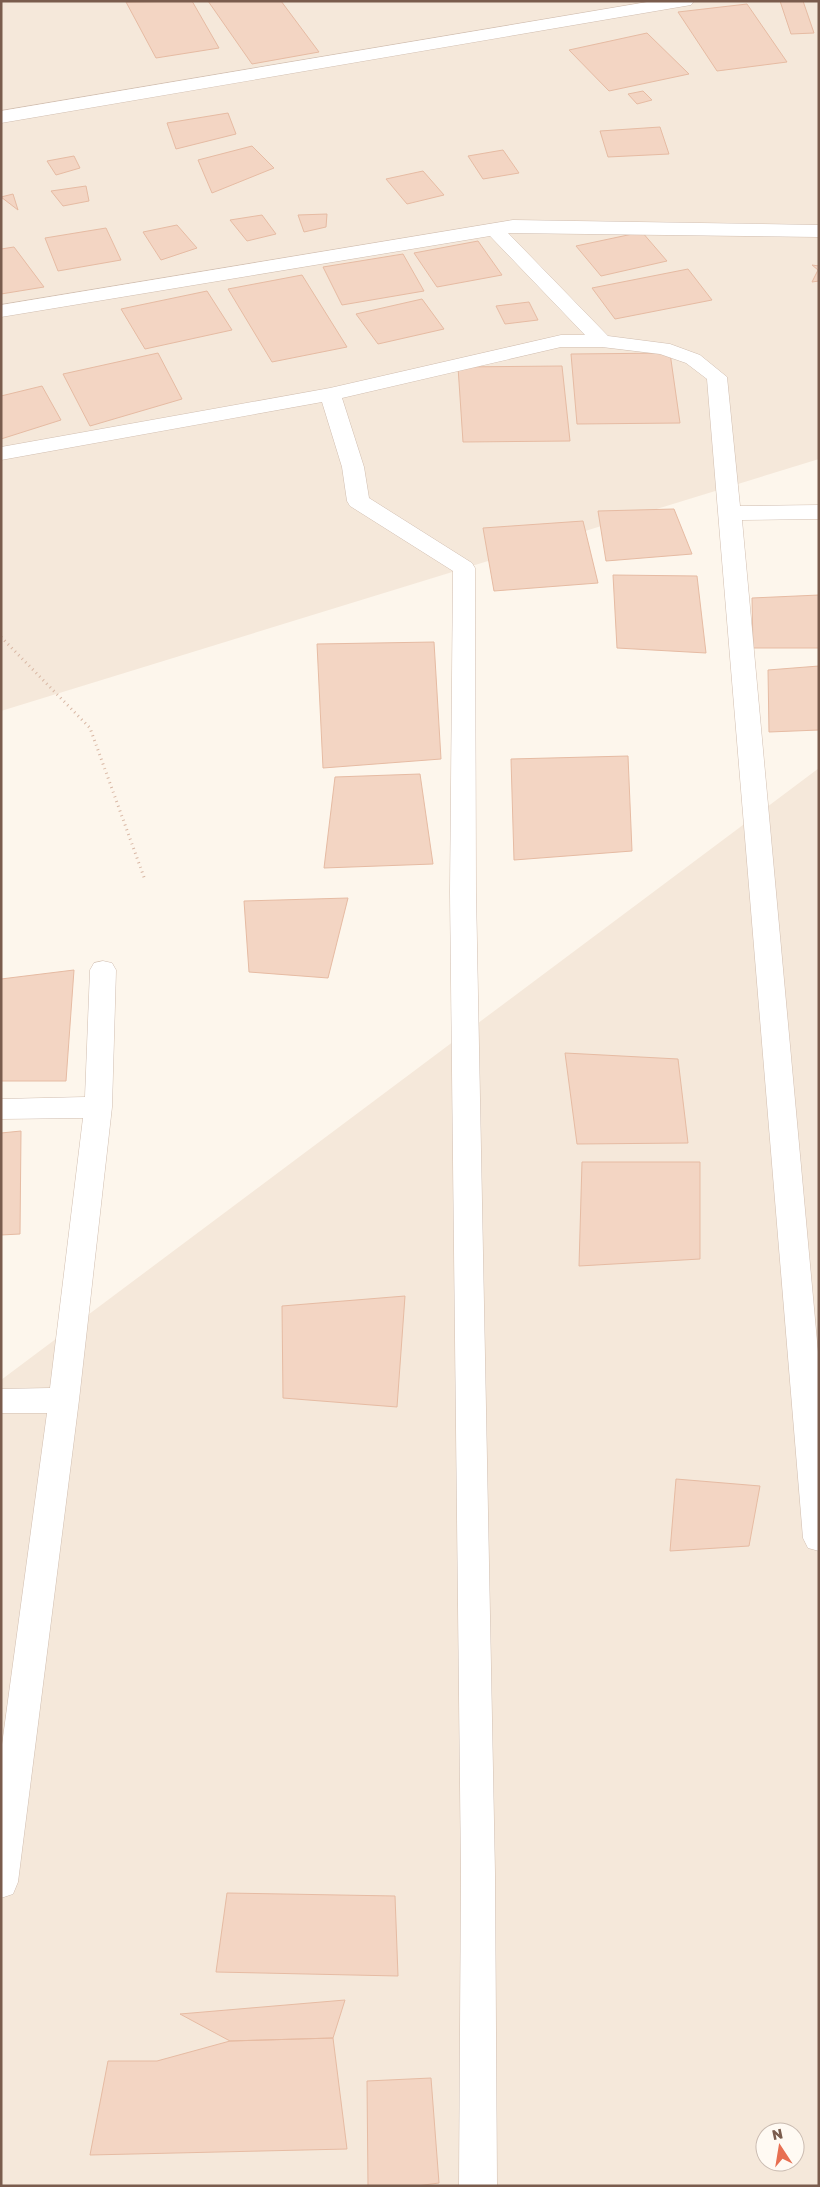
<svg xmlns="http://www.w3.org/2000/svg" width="820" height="2187" viewBox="0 0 820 2187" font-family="'Golos Text',sans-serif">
<rect width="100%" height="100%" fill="#fdf6ec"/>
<path fill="#f5e8da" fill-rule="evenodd" d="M1 1H819V459L1 711Z
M819 768V2186H1V1380ZM765 2132H795V2162H765Z"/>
<path fill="#f3d5c3" stroke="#e6bba3" d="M192 1 219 48 156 58 126 2Z
M208 1H281L319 52 252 64Z
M780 1H803L814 33 791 34Z
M747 4 787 62 717 71 678 12Z
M647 33 689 74 609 91 569 50Z
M643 91 652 100 637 104 628 94Z
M228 113 236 134 176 149 167 123Z
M660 127 669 154 608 157 600 131Z
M252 146 274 168 212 193 198 160Z
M503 150 519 173 483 179 468 156Z
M74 156 80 168 56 175 47 161Z
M423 171 444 195 407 204 386 179Z
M86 186 89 201 63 206 51 191Z
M13 194 18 210 1 197Z
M327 214 326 227 304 232 298 215Z
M262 215 276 234 247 241 230 220Z
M177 225 197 248 161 260 143 232Z
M106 228 121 260 58 271 45 238Z
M642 232 667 261 601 276 576 246Z
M478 241 502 275 437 287 414 253Z
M14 247 44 287 1 294V249Z
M403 254 424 291 342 305 323 267Z
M812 265 819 266V281L812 282 818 270Z
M688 269 712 300 615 319 592 288Z
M302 275 347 347 272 362 228 289Z
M207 291 232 330 145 349 121 309Z
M422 299 444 329 378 344 356 314Z
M529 302 538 320 505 324 496 306Z
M158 353 182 399 90 426 63 374Z
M670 353 680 423 577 424 571 354Z
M562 366 570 441 463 442 458 367Z
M42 386 61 420 1 439V396Z
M674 509 692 554 606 561 598 511Z
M583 521 598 583 494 591 483 528Z
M613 575 697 576 706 653 617 648Z
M819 595V648H753L752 598Z
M434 642 441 759 323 768 317 644Z
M819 666V730L769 732 768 670Z
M628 756 632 851 514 860 511 759Z
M420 774 433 864 324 868 335 777Z
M348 898 328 978 249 972 244 901Z
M74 970 66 1081H1V979Z
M565 1053 678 1059 688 1143 577 1144Z
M21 1131 20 1234 1 1235V1133Z
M582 1162H700V1259L579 1266Z
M405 1296 397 1407 283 1398 282 1306Z
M676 1479 760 1486 749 1546 670 1551Z
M227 1893 395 1896 398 1976 216 1972Z
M345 2000 333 2038 230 2041 180 2014Z
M333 2038 347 2149 90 2155 108 2061H157L230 2041Z
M431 2078 439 2183 417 2186H368L367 2081Z"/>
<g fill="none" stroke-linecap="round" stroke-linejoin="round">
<g stroke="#d1beb0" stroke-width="1">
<path id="street" d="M653 1H694L691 5 685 6 1 123V111Z
M513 220 819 225V237L508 233 608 336 670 344 700 355 727 377 740 506 819 505V519L742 520 819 1363V1551L808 1548 803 1538 707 379 686 363 660 354 602 347H561L342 398 364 467 369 498 472 563 475 568 476 892 495 1874 497 2186H459L461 1874 450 892 453 571 350 506 347 501 342 467 322 402 1 460V447L330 388 561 335H585L490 236 1 317V305Z
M103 961 112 963 116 970 112 1107 79 1400 18 1882 13 1894 1 1898V1752L47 1413H1V1389L50 1388 83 1118 1 1119V1099L85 1097 90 970 94 963Z"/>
</g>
<path stroke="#d9b8a5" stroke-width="3" stroke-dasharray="1 4" stroke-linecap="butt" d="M1 637 90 728 145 880"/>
<use href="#street" fill="#fff" fill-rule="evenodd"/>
</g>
<rect width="820" height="2187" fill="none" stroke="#7a5c4d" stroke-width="5"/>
<g transform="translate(780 2147) rotate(348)"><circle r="24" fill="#fffaf3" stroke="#cabbb1"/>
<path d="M0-4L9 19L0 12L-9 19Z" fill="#e76f51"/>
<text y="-8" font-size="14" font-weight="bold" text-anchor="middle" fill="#7a5c4d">N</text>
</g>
</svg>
